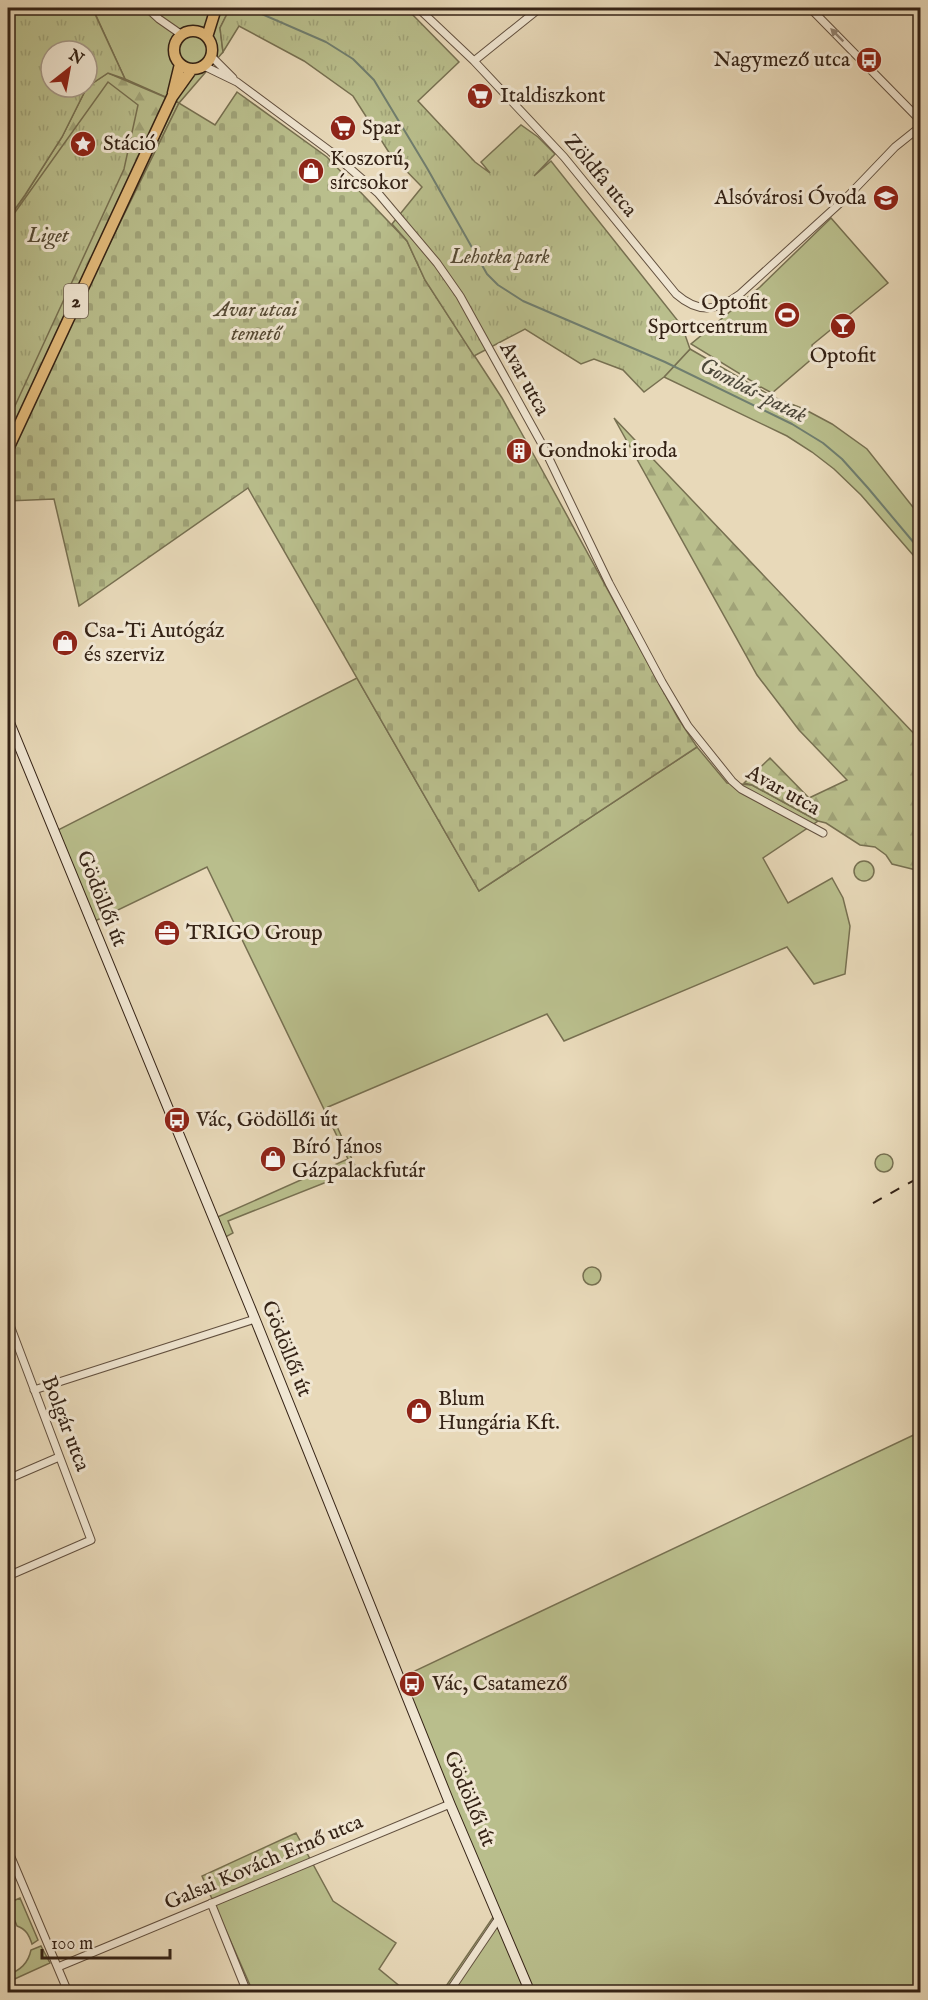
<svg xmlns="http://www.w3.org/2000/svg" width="928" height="2000" viewBox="0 0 928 2000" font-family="'IM FELL English',serif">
<defs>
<pattern id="forest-firs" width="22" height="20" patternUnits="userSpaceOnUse" patternTransform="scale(1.5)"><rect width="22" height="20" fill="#b9be8c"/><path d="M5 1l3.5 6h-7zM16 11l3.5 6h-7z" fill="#a0a378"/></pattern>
<pattern id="cemetery-stones" width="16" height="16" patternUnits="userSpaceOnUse" patternTransform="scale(1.5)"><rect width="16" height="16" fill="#b9be8c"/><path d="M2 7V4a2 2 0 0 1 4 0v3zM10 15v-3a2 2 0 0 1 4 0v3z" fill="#a0a378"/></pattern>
<pattern id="park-tufts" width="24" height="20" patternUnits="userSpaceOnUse" patternTransform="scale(1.5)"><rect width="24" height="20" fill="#b9be8c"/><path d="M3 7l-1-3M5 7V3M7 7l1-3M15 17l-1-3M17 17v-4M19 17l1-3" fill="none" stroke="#a0a378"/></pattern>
</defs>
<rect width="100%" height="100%" fill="#e8d9b9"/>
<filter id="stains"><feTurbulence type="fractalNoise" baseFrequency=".00333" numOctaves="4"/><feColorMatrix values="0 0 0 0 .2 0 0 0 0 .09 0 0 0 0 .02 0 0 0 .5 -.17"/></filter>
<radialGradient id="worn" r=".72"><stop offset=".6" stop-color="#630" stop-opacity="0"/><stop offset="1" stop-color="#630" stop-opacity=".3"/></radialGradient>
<path fill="#b9be8c" stroke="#777051" stroke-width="1.5" d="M99 8H230L220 28 223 52 179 103 125 79 94 11Z
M831 218 888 283 812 345 814 357 772 393 761 387 759 388 755 383 691 344 760 287Z
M690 349 773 397 804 409 832 424 867 449 920 516V563L861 495 834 469 812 452 787 436 664 377Z
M357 678 479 891 697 747 727 783 752 785 818 821 763 858 788 903 832 878 843 898 850 926 845 974 814 984 787 947 564 1041 547 1014 328 1107 357 1170 228 1221 233 1233 220 1240 211 1220 348 1159 207 867 91 923 56 831Z
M854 871a10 10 0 1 1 20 0a10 10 0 1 1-20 0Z
M875 1163a9 9 0 1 1 18 0a9 9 0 1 1-18 0Z
M583 1276a9 9 0 1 1 18 0a9 9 0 1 1-18 0Z
M920 1432V1992H442L498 1910 402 1677Z
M296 1833 333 1901 396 1943 379 1969 402 1988 398 1992H253L202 1876Z
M20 1898 38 1940 32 1944C29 1935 26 1929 17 1926L15 1921 8 1925V1903Z
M41 1946 50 1963 8 1982V1975C20 1970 28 1964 31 1950Z"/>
<path fill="url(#forest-firs)" stroke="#777051" stroke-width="1.5" d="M108 73 179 103 8 450V219L25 195 62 137 87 87Z
M614 418 920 740V868L916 870 892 864 886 855 875 847 860 845 826 823 818 821 752 785 744 783 770 758 809 798 847 780 799 730 757 675Z"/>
<path fill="url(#cemetery-stones)" stroke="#777051" stroke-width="1.5" d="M237 92 327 157 407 241 425 280 502 398 536 459 678 718 697 747 479 891 248 488 79 606 54 499 8 501V450L179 103 215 125Z"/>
<path fill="url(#park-tufts)" stroke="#777051" stroke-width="1.5" fill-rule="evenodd" d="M8 8H99L94 12 125 79 108 73 87 87 62 137 25 195 8 219ZM51 51H87V87H51Z
M230 8H406L459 62 418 101 475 162 490 173 481 162 521 125 538 137 555 154 534 176 551 161 682 326 690 349 664 377 644 392 623 370 594 359 581 364 525 329 474 356 425 280 407 241 392 224 422 187 390 154 353 96 304 61 239 26 223 52 220 28Z
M108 82 138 105 124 169 8 421V222Z"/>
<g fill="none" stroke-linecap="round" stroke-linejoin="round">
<path stroke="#707e6f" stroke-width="2" d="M248 8 326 42 353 59 374 80 427 168 487 274 498 285 523 301 665 362 792 424 823 443 842 459 868 488 920 550"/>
<g stroke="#62503f" stroke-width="9">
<path id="minor" d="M147 8 159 19 182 35
M418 8 474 61 564 157 676 294C699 314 717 311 740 294L849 195 895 147 920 127
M810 8 920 120
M211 56 233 78
M474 61 540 8
M204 66 237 82 330 151 378 193 437 263 460 296 543 446 609 583 662 682 688 726 732 781 741 789 823 833
M8 1320 91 1540 8 1576
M34 1390 255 1319
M8 1479 59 1457
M8 1850 68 1992
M211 1903 247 1992
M58 1967 450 1804
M449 1992 499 1918"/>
</g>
<g stroke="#352316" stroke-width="11">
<path id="secondary" d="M8 719 255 1319 450 1804 530 1992"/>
</g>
<g stroke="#352316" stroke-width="13">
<path id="primary" d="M174 50a19 19 0 1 1 38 0a19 19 0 1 1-38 0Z
M207 37 216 8
M173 93 180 64
M8 449 172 97 192 69"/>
</g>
<use href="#minor" stroke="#f0e6d2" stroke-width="7"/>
<use href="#secondary" stroke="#f0e6d2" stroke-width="9"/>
<use href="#primary" stroke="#e4bc7c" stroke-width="10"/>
<path stroke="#352316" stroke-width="2" stroke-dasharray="10 10" stroke-linecap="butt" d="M873 1203 920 1177"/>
</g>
<defs><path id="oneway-solid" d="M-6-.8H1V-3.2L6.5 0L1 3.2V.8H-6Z" transform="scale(1.5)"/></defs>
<use fill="#928474" href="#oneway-solid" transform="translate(837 35) rotate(-135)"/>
<defs>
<g id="bus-disc" transform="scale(1.35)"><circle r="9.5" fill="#8f2418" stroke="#f0e6d2"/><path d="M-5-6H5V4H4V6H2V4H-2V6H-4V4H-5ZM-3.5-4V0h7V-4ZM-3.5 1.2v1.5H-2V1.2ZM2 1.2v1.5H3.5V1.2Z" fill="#fff"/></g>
<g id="supermarket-disc" transform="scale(1.35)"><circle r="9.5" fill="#8f2418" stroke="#f0e6d2"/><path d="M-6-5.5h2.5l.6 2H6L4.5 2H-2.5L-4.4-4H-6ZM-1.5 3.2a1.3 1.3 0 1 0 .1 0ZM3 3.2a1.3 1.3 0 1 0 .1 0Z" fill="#fff"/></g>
<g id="sight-disc" transform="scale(1.35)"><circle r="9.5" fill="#8f2418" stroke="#f0e6d2"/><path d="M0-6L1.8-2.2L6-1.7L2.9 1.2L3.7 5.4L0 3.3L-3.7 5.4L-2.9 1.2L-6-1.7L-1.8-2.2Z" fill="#fff"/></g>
<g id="shop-disc" transform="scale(1.35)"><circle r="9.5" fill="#8f2418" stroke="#f0e6d2"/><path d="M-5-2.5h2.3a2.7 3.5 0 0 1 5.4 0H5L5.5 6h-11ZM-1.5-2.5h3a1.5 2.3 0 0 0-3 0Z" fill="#fff"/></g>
<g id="school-disc" transform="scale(1.35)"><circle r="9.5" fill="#8f2418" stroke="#f0e6d2"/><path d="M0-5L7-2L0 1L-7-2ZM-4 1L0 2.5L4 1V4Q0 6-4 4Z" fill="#fff"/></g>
<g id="stadium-disc" transform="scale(1.35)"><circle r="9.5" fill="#8f2418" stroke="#f0e6d2"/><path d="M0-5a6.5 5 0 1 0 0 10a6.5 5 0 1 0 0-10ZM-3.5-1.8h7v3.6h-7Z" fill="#fff"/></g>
<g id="bar-disc" transform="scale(1.35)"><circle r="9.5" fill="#8f2418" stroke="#f0e6d2"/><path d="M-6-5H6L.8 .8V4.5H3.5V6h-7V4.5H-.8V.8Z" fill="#fff"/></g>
<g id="building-disc" transform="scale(1.35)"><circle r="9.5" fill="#8f2418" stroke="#f0e6d2"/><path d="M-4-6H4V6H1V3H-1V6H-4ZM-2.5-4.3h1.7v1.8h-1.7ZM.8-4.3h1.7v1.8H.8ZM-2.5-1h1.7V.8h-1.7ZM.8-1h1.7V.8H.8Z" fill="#fff"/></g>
<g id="office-disc" transform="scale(1.35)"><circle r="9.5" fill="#8f2418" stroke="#f0e6d2"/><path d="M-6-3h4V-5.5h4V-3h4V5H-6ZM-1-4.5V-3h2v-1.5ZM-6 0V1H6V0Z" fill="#fff"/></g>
</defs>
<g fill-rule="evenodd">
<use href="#bus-disc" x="869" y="60"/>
<use href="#supermarket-disc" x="480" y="96"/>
<use href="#supermarket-disc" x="343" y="128"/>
<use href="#sight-disc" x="83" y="144"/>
<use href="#shop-disc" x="311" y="171"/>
<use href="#school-disc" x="886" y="198"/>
<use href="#stadium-disc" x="787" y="315"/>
<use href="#bar-disc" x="843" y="326"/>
<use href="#building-disc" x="519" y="451"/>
<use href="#shop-disc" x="65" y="643"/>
<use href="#office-disc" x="167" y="933"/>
<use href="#bus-disc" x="177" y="1120"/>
<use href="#shop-disc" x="273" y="1159"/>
<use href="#shop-disc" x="419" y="1411"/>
<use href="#bus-disc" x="412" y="1684"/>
</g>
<g text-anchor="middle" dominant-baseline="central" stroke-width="6" stroke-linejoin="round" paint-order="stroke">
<rect fill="#f0e6d2" stroke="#6d5e4e" stroke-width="1.5" x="64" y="284" width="24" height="34" rx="4.5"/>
<g font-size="20" font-weight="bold" fill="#352316">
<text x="76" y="301">2</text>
</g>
<g font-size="21" fill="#352316" stroke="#f0e6d2" text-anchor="start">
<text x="850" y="60" text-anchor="end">Nagymező utca</text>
<text x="500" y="96">Italdiszkont</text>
<text x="362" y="128">Spar</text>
<text x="103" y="144">Stáció</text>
<text x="330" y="159">Koszorú,<tspan x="330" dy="24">sírcsokor</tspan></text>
<text x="866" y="198" text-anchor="end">Alsóvárosi Óvoda</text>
<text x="768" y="303" text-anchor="end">Optofit<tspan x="768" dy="24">Sportcentrum</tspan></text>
<text x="843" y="356" text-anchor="middle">Optofit</text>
<text x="538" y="451">Gondnoki iroda</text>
<text x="84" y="631">Csa-Ti Autógáz<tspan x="84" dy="24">és szerviz</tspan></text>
<text x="186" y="933">TRIGO Group</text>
<text x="196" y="1120">Vác, Gödöllői út</text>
<text x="292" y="1147">Bíró János<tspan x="292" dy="24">Gázpalackfutár</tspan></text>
<text x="438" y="1399">Blum<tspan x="438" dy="24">Hungária Kft.</tspan></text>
<text x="432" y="1684">Vác, Csatamező</text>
</g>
<g font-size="21" fill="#352316" stroke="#f0e6d2">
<text transform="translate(600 176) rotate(50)">Zöldfa utca</text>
<text transform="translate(524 379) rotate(61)">Avar utca</text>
<text transform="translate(783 791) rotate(29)">Avar utca</text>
<text transform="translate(101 899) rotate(68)">Gödöllői út</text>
<text transform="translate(286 1349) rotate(68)">Gödöllői út</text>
<text transform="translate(65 1424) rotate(69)">Bolgár utca</text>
<text transform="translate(469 1799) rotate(67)">Gödöllői út</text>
<text transform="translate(264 1863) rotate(-23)">Galsai Kovách Ernő utca</text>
</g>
<g font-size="21" font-style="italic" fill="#564a34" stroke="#f0e6d2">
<text x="48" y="236">Liget</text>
<text x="500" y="257">Lehotka park</text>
<text x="256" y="310">Avar utcai<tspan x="256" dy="24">temető</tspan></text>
</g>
<g font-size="22" font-style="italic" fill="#4e493b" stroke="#f0e6d2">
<text transform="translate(753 391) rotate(27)">Gombás-patak</text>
</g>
</g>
<rect width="928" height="2000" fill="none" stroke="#e8d9b9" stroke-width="30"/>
<rect x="9" y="9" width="910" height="1982" fill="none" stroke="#352316" stroke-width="3"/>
<rect x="15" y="15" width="898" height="1970" fill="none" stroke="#352316" stroke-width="1.5"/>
<g transform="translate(69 69) rotate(31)"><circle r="28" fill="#f0e6d2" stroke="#a59887" stroke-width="1.5"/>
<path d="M0-4.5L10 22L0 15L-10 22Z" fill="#8f2418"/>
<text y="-9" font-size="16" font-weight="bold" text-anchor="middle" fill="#352316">N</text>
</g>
<path d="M42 1949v9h128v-9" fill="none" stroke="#352316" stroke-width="3"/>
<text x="51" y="1949" font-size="18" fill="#352316" stroke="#f0e6d2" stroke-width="4.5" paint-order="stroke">100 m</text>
<rect width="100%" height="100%" filter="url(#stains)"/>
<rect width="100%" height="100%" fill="url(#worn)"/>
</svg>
